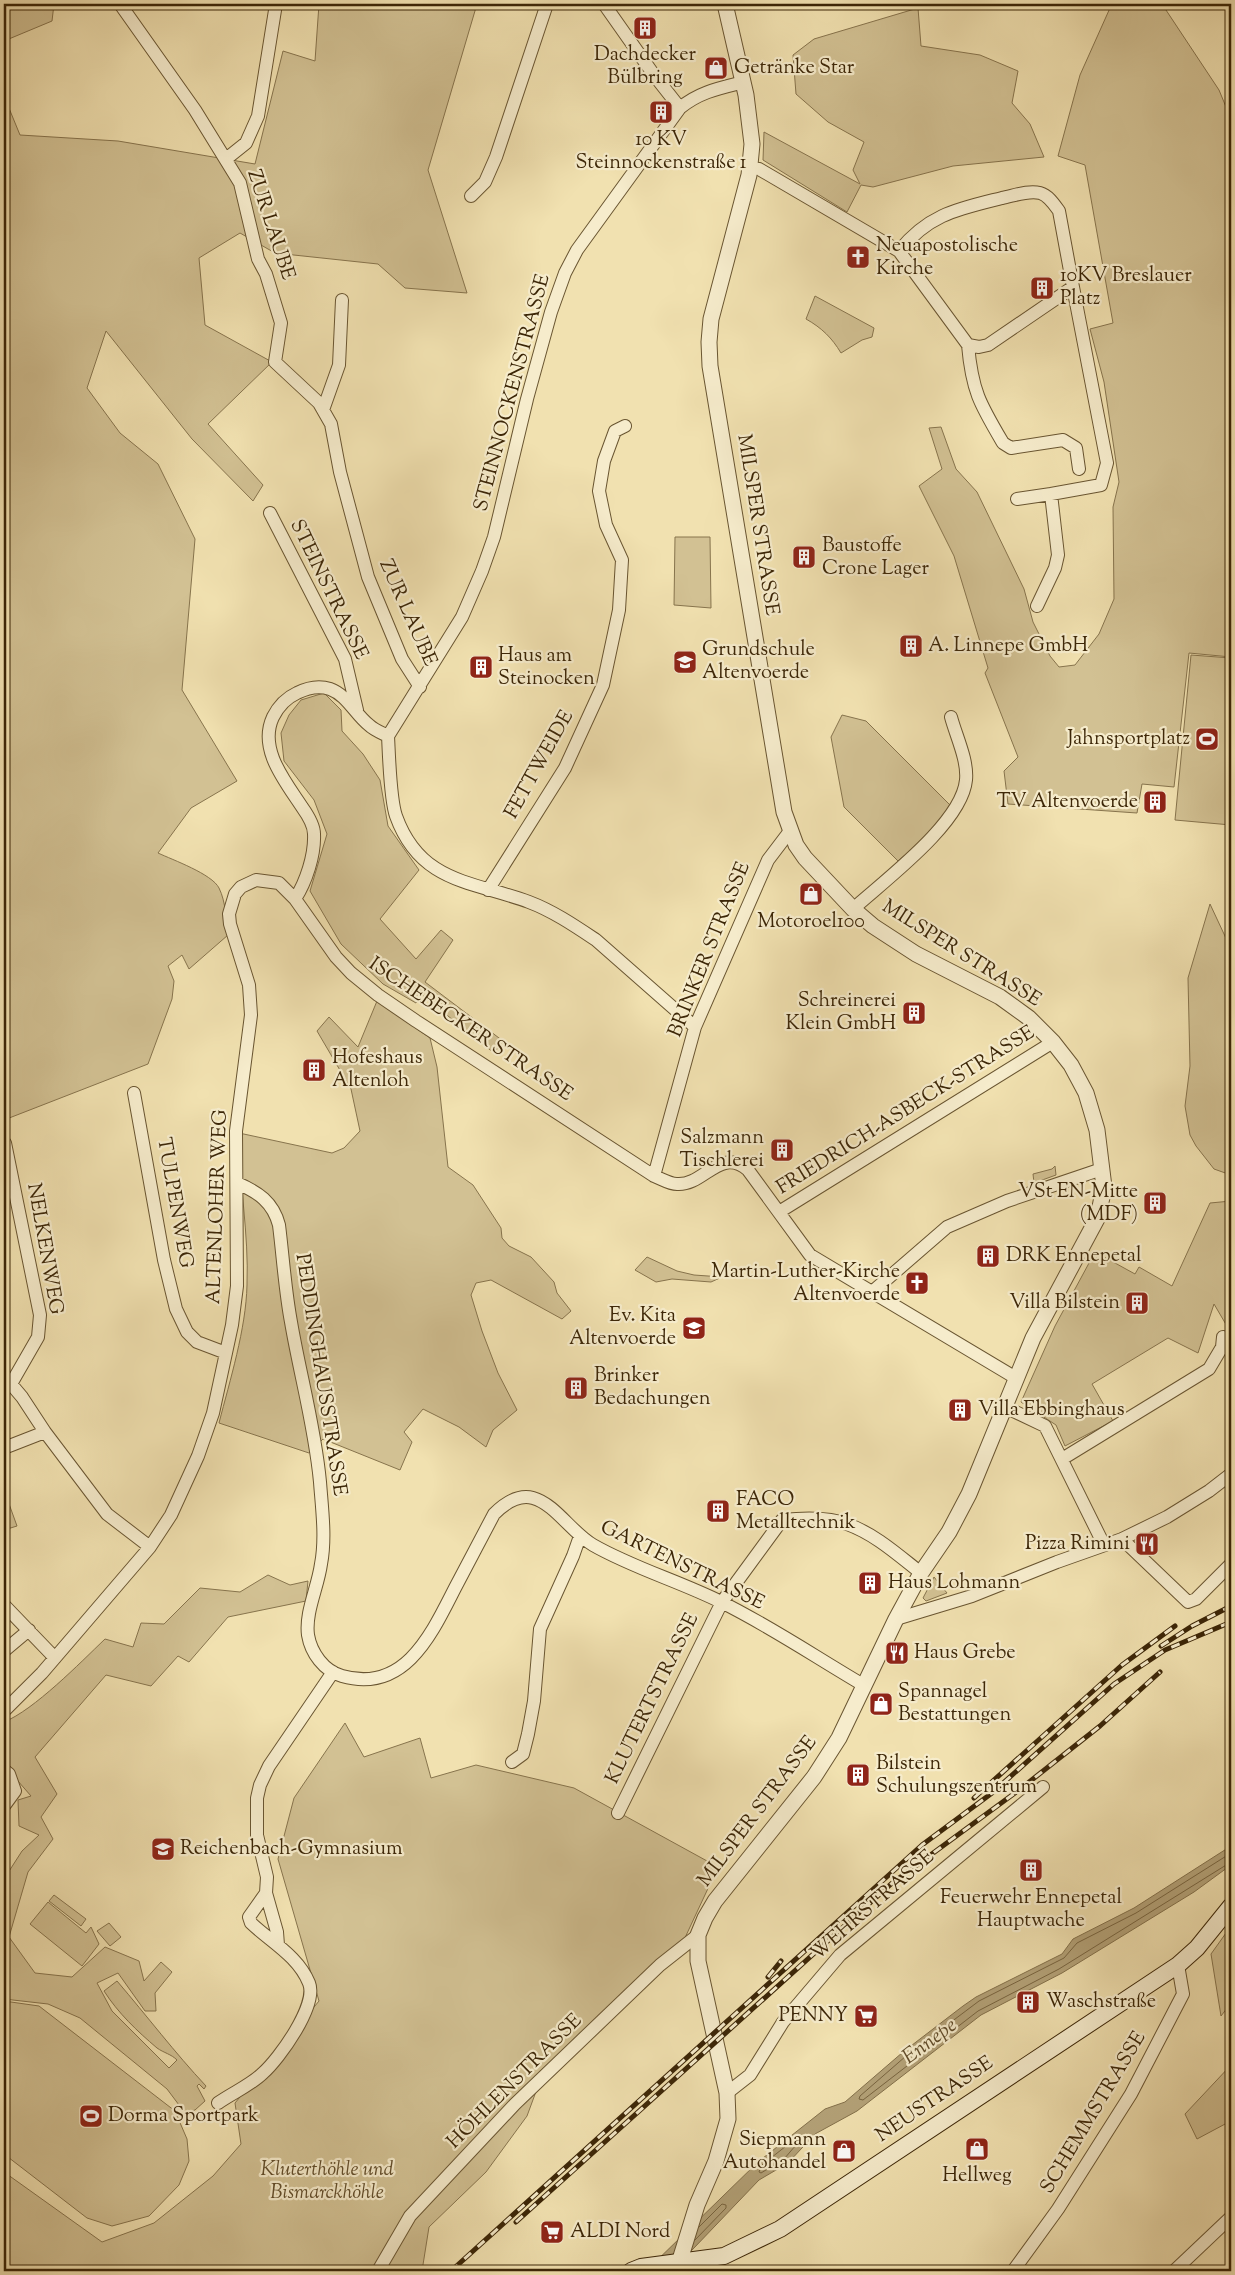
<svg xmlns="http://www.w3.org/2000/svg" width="1235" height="2275" viewBox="0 0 1235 2275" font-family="'Sorts Mill Goudy',serif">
<rect width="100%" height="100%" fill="#f1e1b0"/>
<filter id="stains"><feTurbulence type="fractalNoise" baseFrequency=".004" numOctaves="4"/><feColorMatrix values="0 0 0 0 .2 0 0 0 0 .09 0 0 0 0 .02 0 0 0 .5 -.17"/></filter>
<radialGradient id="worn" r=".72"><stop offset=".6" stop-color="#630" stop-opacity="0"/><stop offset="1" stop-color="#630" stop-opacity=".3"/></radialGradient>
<path fill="#d2c193" stroke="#87744d" d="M4 4H54L52 21 4 41Z
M319 4H477L428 170 467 293 405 288 378 264 275 253 240 233 199 258 205 325 272 362 208 424 263 485 253 501 192 439 106 331 87 388 120 433 158 464 195 539 182 690 237 781 191 808 158 853C173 860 212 874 219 888 226 902 226 920 228 935L189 969 182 955 168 966 174 981 172 999 148 1064 4 1120V96L20 135 118 141 255 164 283 51 315 61Z
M1162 4 1219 90 1231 119V657L1189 653 1174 787 1142 784 1137 813 1008 804 1004 771 1018 757 985 673 988 668 954 556 919 486 942 469 929 428 941 427 956 469 977 492 1024 589 1033 622 1050 656 1059 667 1075 665 1099 634 1114 599 1113 507 1119 482 1104 382 1090 329 1113 323 1085 165 1058 156 1080 75 1110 8Z
M918 8 921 46 980 55 1018 71 1012 103 1030 124 1044 157 953 166 873 187 861 185 847 212 763 160 764 132 860 184 853 170 864 142 828 122 796 94 793 55 814 39Z
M815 296 874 328 872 337 862 340 841 353C832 338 822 328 806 319Z
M675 537H710L711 608 674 605Z
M1191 655 1231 658V825L1175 820Z
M324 693 341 710 342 731 363 754 380 780 388 826 419 870 380 919 416 959 441 930 453 940 425 982 503 1041 494 1053 422 995 416 1003 383 984 341 944 310 891 327 834 314 800 284 761 281 733 289 715 301 700Z
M842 715 866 721 951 806 938 827 898 861 844 807 831 737Z
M1210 904 1231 949V1175L1214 1169 1196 1146 1190 1135 1185 1106 1190 1066 1188 978Z
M377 1001 430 1038 437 1067 448 1167 473 1185 501 1228 502 1238 509 1246 531 1257 554 1282 557 1293 571 1311 562 1319 491 1280 476 1283 471 1295 482 1331 498 1373 517 1410 493 1430 486 1447 459 1427 423 1409 404 1432 412 1442 400 1470 323 1439 309 1453 219 1423C230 1380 246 1329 247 1285 249 1234 239 1184 239 1133L332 1153 344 1148 360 1131 351 1089 317 1031 329 1017 358 1047Z
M1055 1166 1056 1175 1034 1183 1033 1174 1052 1169Z
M1231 1201V1333L1214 1304 1198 1353 1168 1338 1092 1384 1113 1421 1065 1446 1056 1425 1021 1402 1055 1326 1095 1252 1135 1274 1139 1267 1172 1286 1210 1203Z
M647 1257 677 1271 694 1275 722 1277 711 1282 672 1279 656 1282 635 1270Z
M4 1490 17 1526 4 1530Z
M268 1575 290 1585 308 1581 306 1601 228 1617 189 1662 178 1656 151 1686 106 1675 35 1757 57 1794 41 1817 53 1839 28 1872 9 1937 35 1973 72 1977 105 1947 139 1961 144 1981 161 1962 172 1972 155 1993 156 2011H145L118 1973 97 1983 112 2011 169 2068 177 2060C171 2054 164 2053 157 2048 137 2031 118 2013 104 1991L117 1981C147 2016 175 2053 206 2086L204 2089 199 2084 197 2086 205 2101 195 2110 185 2113 167 2089 80 2018 48 2004 4 1999V1879L22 1851 39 1835 19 1826 18 1800 31 1796 4 1765V1722C34 1710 80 1663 105 1639L133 1647 141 1623 164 1624 200 1588 240 1592Z
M934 1577 947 1593 926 1601 923 1598Z
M345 1723 364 1757 420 1738 431 1778 476 1765 574 1788 718 1867 683 1942 541 2078 527 2116 486 2172 429 2227 422 2271H4V2172L102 2242 154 2223 213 2176 241 2144 235 2103 319 2001 278 1859 294 1798Z
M54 1895 86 1919 81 1926 49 1901Z
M48 1902 86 1933 91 1927 99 1944 82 1966 30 1924Z
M109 1923 121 1937 110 1946 97 1931Z
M1231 1926V2003L1221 2016 1211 1954Z
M4 2001 39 2006 175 2111 187 2139 189 2161 179 2185 149 2216 112 2226 87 2218 4 2154Z
M1231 2065V2126L1227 2123 1197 2139 1185 2114Z"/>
<path fill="#b3a177" stroke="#83704a" d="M1231 1846V1865L1194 1892 1062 1973 981 2015 857 2111 815 2134 788 2163 759 2180 672 2271H646L758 2162 825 2109 845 2102 903 2052 963 2006 976 1997 1062 1954 1073 1939 1134 1908Z"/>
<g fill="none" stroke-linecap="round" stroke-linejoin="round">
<path stroke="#78643f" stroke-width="1" d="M1231 1853 1136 1913 1077 1943 1064 1958 979 2001 906 2056 860 2096 859 2099 863 2100 978 2011 1059 1969 1231 1862
M793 2141 796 2142V2145L784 2159 761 2173 759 2172 761 2166Z
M695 2240 726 2208V2205L722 2204 699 2227"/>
<g stroke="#695531" stroke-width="14">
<path id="minor" d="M120 4 195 110 240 183 258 259 266 274 281 323 275 362 319 403 331 424 340 472 368 577 402 659 420 687
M604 4 654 75 680 108
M226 159 246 143 258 116 276 4
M750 168 759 169 899 251 968 345 979 347 988 345 1073 287 1059 211C1054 204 1048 195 1040 193 1028 190 1013 196 1002 198 958 209 929 214 899 251
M471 196 485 182 496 157 547 4
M968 345C972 391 980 404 1003 443L1011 448 1063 440 1076 448 1079 469
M323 410 339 365 342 300
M1017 499 1051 494
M270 513 345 659 357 710
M1037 606 1055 568 1058 555 1051 494 1101 485 1107 463 1073 287
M388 736 462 617 482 571 494 537 527 399 551 312 565 273 577 250 680 108C699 92 720 88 744 82
M388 736C389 754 390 799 396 816 420 883 472 881 529 902 553 911 575 926 596 940L695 1027
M488 890 565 768 603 685 619 610 622 560 606 525 599 491 604 461 615 431 625 426
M295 899C306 882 315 855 314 834 314 825 307 814 302 807 285 781 258 749 273 717 278 707 286 698 297 693 307 688 318 685 330 689 347 695 355 714 369 725 374 730 382 733 388 736
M853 909C885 880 962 823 966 780 968 760 956 736 951 717
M134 1093 164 1260 176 1309 187 1332 197 1342 226 1353
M5 1143 40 1315 38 1337 11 1384
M654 1176 695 1027 768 860 790 831
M237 1183C258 1192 273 1202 279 1225 283 1257 285 1290 291 1322 300 1375 315 1427 320 1482 322 1509 326 1538 321 1564 318 1587 305 1612 308 1635 311 1653 324 1671 342 1676 405 1694 432 1633 455 1588 468 1563 481 1539 494 1514 504 1504 518 1494 533 1498 555 1504 572 1533 593 1545 633 1568 679 1581 721 1602 770 1626 817 1658 865 1686
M779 1212 1053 1042
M872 1292 947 1227 1007 1201 1102 1169
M4 1382 11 1384 22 1397 45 1432 107 1514 150 1547
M1005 1407 1045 1426 1104 1545
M4 1448 45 1432
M1062 1459 1209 1369 1222 1347 1223 1337
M1122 1539 1188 1602 1196 1599 1231 1564
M4 1605 55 1658
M896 1619 972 1596 1057 1562 1122 1539 1167 1517 1209 1491 1231 1474
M4 1651 29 1630
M4 1711 42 1673 150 1547 171 1515 198 1456 213 1413 232 1325 237 1286 236 1131 251 1015 249 985 230 924 229 914 235 894 241 887 256 880 279 883 295 899 336 957 351 973 378 995 416 1021 654 1176C662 1179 669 1184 677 1184 704 1186 720 1146 748 1170L810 1255 1016 1378
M512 1762 523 1754 528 1734 534 1701 540 1629 573 1556 580 1536
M4 1770 9 1774 15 1791 4 1806
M618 1813 722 1602 782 1520C801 1518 829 1517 847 1524 875 1534 898 1555 921 1573
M278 1945 277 1932 266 1893 267 1877 257 1835V1798L260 1785 269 1766 333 1672
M727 2093 750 2075 783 2022 840 1955 1043 1787
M218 2103C232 2093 251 2085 263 2073 279 2059 318 2005 309 1983 298 1956 271 1942 251 1923L249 1917 266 1893
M378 2271 410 2216 515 2104 660 1965 698 1935
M1013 2271 1058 2209 1131 2094 1183 1994 1178 1965
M1174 2271 1231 2217"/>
</g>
<g stroke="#695531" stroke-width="17">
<path id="tertiary" d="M679 2263 697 2205 716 2161 728 2119 727 2093 698 1961V1935L705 1918 715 1901 814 1777 839 1738 896 1619 921 1573 949 1532 969 1494 1033 1338 1098 1217 1104 1187 1097 1130 1086 1093 1071 1065 1053 1042 1029 1018 1000 997 916 954 873 926 853 909 805 858 796 845 784 812 710 366 709 342 711 319 749 175 752 144 746 95 725 4"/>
</g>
<g stroke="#3c2607" stroke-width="18">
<path id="secondary" d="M631 2271 641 2267 724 2256 780 2229 1178 1965 1197 1948 1231 1906"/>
</g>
<use href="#minor" stroke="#f6eccc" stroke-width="12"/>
<use href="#tertiary" stroke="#f6eccc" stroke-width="15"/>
<use href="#secondary" stroke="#f6eccc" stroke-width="16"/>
<g stroke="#3c2607" stroke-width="5">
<path id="rail" d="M1161 1646 1192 1626 1231 1606
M974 1798 1122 1665 1175 1626
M768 1977 781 1961
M516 2222 891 1884 1019 1790 1100 1726 1160 1672
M451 2271 922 1845 992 1793 1114 1684 1165 1650 1231 1622"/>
</g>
<use href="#rail" stroke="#f6eccc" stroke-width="3" stroke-dasharray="9" stroke-linecap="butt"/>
</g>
<defs>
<g id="building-square" transform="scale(1.25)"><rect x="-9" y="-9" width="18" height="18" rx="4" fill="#8f2418" stroke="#f6eccc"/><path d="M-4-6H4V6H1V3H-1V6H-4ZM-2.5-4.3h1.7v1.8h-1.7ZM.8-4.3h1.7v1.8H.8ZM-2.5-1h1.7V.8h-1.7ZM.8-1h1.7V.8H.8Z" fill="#fff"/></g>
<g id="shop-square" transform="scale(1.25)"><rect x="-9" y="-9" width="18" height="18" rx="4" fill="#8f2418" stroke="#f6eccc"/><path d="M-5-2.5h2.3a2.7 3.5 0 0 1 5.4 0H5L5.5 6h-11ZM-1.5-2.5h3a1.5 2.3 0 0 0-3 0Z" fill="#fff"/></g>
<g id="church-square" transform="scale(1.25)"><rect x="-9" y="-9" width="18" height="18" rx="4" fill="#8f2418" stroke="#f6eccc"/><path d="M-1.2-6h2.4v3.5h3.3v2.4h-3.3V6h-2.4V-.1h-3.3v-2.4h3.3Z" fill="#fff"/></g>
<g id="school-square" transform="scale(1.25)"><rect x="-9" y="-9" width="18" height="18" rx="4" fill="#8f2418" stroke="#f6eccc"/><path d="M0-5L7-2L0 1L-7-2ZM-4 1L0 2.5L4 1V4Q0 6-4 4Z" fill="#fff"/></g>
<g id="stadium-square" transform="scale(1.25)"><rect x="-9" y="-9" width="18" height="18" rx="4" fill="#8f2418" stroke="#f6eccc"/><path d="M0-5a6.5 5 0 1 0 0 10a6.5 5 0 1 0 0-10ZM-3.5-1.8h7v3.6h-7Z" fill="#fff"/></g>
<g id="restaurant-square" transform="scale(1.25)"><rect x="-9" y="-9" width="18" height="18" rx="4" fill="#8f2418" stroke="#f6eccc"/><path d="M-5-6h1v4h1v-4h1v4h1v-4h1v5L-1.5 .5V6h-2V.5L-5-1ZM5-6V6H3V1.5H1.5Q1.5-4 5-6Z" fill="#fff"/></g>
<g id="supermarket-square" transform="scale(1.25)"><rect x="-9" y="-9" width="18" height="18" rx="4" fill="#8f2418" stroke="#f6eccc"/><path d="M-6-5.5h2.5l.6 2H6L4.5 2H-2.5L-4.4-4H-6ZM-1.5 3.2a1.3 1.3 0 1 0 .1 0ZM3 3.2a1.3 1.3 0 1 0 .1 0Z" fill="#fff"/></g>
</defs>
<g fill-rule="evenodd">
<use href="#building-square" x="645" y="28"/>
<use href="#shop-square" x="716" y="68"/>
<use href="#building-square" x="661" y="112"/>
<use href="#church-square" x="858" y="257"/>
<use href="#building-square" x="1042" y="288"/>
<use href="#building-square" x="804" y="557"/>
<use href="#building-square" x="911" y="646"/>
<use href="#school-square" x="685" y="662"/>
<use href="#building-square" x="481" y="667"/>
<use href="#stadium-square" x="1207" y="739"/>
<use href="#building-square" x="1155" y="802"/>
<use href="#shop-square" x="811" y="894"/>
<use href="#building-square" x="914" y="1013"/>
<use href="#building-square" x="314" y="1070"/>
<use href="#building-square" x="782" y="1150"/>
<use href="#building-square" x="1155" y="1203"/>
<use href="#building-square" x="988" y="1256"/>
<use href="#church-square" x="917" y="1283"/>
<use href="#building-square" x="1137" y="1303"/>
<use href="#school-square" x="694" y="1328"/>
<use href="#building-square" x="576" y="1388"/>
<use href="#building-square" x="960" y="1410"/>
<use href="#building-square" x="718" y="1511"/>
<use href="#restaurant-square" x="1147" y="1544"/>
<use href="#building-square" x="870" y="1583"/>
<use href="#restaurant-square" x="897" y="1653"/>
<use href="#shop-square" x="881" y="1704"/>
<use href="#building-square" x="858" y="1775"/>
<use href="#school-square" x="163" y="1849"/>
<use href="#building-square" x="1031" y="1870"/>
<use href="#building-square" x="1028" y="2002"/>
<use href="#supermarket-square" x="866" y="2016"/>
<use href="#stadium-square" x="91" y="2116"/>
<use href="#shop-square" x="977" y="2149"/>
<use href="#shop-square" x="844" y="2151"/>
<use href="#supermarket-square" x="552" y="2232"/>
</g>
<g text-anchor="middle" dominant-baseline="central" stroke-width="4.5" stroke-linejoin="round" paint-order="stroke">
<g font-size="20" fill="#3c2607" stroke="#f6eccc" text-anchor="start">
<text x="645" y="55" text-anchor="middle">Dachdecker<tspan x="645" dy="23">Bülbring</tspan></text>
<text x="734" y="68">Getränke Star</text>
<text x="661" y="140" text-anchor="middle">10 KV<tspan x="661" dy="23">Steinnockenstraße 1</tspan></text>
<text x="876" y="246">Neuapostolische<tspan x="876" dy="23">Kirche</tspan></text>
<text x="1060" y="276">10KV Breslauer<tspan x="1060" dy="23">Platz</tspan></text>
<text x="822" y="546">Baustoffe<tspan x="822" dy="23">Crone Lager</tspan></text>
<text x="928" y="646">A. Linnepe GmbH</text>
<text x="702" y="650">Grundschule<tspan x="702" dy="23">Altenvoerde</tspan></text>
<text x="498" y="656">Haus am<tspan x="498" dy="23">Steinocken</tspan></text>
<text x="1190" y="739" text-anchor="end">Jahnsportplatz</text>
<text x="1138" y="802" text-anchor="end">TV Altenvoerde</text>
<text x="811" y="922" text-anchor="middle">Motoroel100</text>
<text x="896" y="1001" text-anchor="end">Schreinerei<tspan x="896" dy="23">Klein GmbH</tspan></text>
<text x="332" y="1058">Hofeshaus<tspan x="332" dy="23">Altenloh</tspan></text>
<text x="764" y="1138" text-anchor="end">Salzmann<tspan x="764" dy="23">Tischlerei</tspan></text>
<text x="1138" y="1192" text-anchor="end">VSt EN-Mitte<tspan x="1138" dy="23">(MDF)</tspan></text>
<text x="1006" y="1256">DRK Ennepetal</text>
<text x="900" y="1272" text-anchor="end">Martin-Luther-Kirche<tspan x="900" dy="23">Altenvoerde</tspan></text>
<text x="1120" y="1303" text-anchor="end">Villa Bilstein</text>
<text x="676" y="1316" text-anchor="end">Ev. Kita<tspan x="676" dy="23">Altenvoerde</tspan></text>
<text x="594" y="1376">Brinker<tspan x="594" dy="23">Bedachungen</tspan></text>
<text x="978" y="1410">Villa Ebbinghaus</text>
<text x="736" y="1500">FACO<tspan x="736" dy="23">Metalltechnik</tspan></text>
<text x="1130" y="1544" text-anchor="end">Pizza Rimini</text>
<text x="888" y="1583">Haus Lohmann</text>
<text x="914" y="1653">Haus Grebe</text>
<text x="898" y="1692">Spannagel<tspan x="898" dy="23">Bestattungen</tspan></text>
<text x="876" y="1764">Bilstein<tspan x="876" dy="23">Schulungszentrum</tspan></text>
<text x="180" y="1849">Reichenbach-Gymnasium</text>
<text x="1031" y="1898" text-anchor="middle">Feuerwehr Ennepetal<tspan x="1031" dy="23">Hauptwache</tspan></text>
<text x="1046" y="2002">Waschstraße</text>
<text x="848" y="2016" text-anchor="end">PENNY</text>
<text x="108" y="2116">Dorma Sportpark</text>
<text x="826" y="2140" text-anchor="end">Siepmann<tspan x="826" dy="23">Autohandel</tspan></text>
<text x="977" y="2176" text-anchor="middle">Hellweg</text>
<text x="570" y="2232">ALDI Nord</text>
</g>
<g font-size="20" fill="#3c2607" stroke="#f6eccc">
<text transform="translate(270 225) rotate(72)">ZUR LAUBE</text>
<text transform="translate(513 393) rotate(-75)">STEINNOCKENSTRASSE</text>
<text transform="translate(757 525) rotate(81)">MILSPER STRASSE</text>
<text transform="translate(328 590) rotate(64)">STEINSTRASSE</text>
<text transform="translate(407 613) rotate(66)">ZUR LAUBE</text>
<text transform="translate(540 765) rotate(-61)">FETTWEIDE</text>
<text transform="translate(710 950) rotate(-68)">BRINKER STRASSE</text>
<text transform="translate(961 954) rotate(32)">MILSPER STRASSE</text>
<text transform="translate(470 1030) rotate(34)">ISCHEBECKER STRASSE</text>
<text transform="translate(906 1111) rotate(-32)">FRIEDRICH-ASBECK-STRASSE</text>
<text transform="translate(174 1203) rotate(80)">TULPENWEG</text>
<text transform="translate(218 1207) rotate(-88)">ALTENLOHER WEG</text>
<text transform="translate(44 1249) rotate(80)">NELKENWEG</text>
<text transform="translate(320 1375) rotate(81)">PEDDINGHAUSSTRASSE</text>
<text transform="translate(682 1566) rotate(26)">GARTENSTRASSE</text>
<text transform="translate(653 1699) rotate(-64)">KLUTERTSTRASSE</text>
<text transform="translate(758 1812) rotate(-53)">MILSPER STRASSE</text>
<text transform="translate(873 1906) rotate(-41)">WEHRSTRASSE</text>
<text transform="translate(515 2082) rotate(-45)">HÖHLENSTRASSE</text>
<text transform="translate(935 2100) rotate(-34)">NEUSTRASSE</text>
<text transform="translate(1094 2113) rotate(-59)">SCHEMMSTRASSE</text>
</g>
<g font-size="20" font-style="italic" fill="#624d2a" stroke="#f6eccc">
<text x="327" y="2170">Kluterthöhle und<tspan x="327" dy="23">Bismarckhöhle</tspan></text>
</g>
<g font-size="21" font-style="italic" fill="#604b29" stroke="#f6eccc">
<text transform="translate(930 2042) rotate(-37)">Ennepe</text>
</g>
</g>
<rect width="1235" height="2275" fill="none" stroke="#f1e1b0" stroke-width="20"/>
<rect x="5" y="5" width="1225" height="2265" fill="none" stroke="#3c2607" stroke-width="2.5"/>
<rect x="10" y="10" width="1215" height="2255" fill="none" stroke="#3c2607"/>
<rect width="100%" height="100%" filter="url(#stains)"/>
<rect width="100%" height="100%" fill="url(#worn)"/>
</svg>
